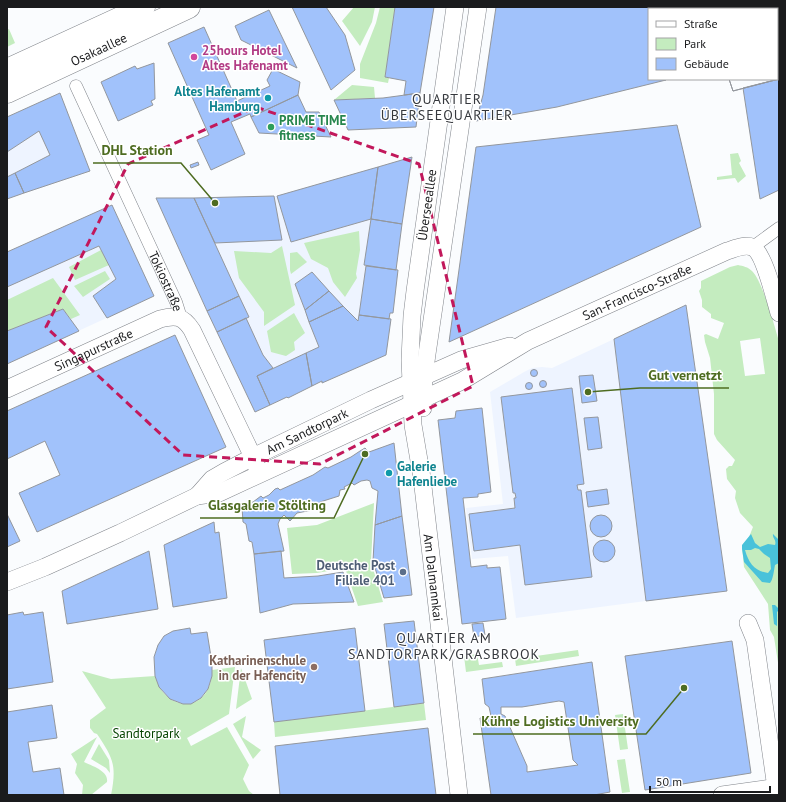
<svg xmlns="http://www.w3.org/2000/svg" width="786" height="802" viewBox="0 0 786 802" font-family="'PT Sans',sans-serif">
<rect width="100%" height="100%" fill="#fafcfe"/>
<path fill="#eef4ff" d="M60 93 90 171 7 199V117Z
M412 157 396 270H398L393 313H390L389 319H391L386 355 322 383 321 381 288 398 286 397 255 412 156 198 276 196Z
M112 205 154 296 7 364V252Z
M614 339 646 601 516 618 508 556 472 559 466 508 503 504 490 392 524 372 532 368 542 367 552 368Z"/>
<path fill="#c4ecbf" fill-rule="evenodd" d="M354 7H375L372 22 360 46 342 21Z
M380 7H395L385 77 389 78 388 83 360 78V64L376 23Z
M9 29 15 43 7 47V30Z
M352 85 374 87 375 98 334 100Z
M738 153 741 161 739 163 746 176 738 183 735 178 717 180V177L732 175 730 154Z
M359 231 360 250 356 274 357 278 345 297 333 282 328 268 311 259 304 243Z
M282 246 295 305 264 326V312L239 278 234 251 271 253Z
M101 250 109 265 75 280 69 267Z
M297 252 307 262 291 274 290 270V253Z
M738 265C743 266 748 267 752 271 763 282 774 325 779 341V669L774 637 770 630 768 604 744 567 742 546 749 537 753 527 740 513 735 498 736 491 727 479 726 469 729 466H732L735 460 717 440 714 434V394L710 358 705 342 704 335 706 334 718 339 724 323 711 318V314L702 307V300L699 291 701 288V281L730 267ZM760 338 765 374 745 376 740 341Z
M105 271 110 279 83 297 74 286Z
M53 278 80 315 71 319 63 309 7 331V300Z
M294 313 305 333 294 342 295 350 286 356 271 352 267 331Z
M374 503 371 562 383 602 358 606 345 568 317 573 292 574 287 528 317 525Z
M578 650 579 656 516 666 515 659Z
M477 654 479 665 502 662 503 667 466 672 464 656Z
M235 667 229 714 187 738 191 746 227 727 249 765 243 779 249 791 254 795H111C117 765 113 758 97 734L94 733 90 728V720L106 708 82 671 111 679 155 676C166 715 212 713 212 670Z
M241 668 252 699 236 709Z
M424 703 426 720 275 737 274 722Z
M623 714 628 749 620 750 615 715Z
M246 716 242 737 261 750 253 759 233 724Z
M97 737 84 762C92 766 109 771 107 782L91 795H82L83 785 75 773 77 764 71 754Z
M99 744 109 760 110 773 106 768 91 759Z
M625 759 630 792 622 793 617 760Z"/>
<path fill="#49c2da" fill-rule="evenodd" d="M751 534 755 543 760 547 768 544 775 545C777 540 772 538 773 534L779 540V563L775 565C774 570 773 580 770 583L762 582 744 562 742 549V545ZM755 548 759 549 764 554 770 558 771 569 768 573C755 571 749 564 745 550H751Z
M772 605H775L779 609V612L778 611 777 612V626L774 624Z"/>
<path fill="#a1c2fb" stroke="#93979d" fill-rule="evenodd" d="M292 7H326L345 35 355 70 331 90Z
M395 7H434L420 93 404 95 406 81 385 77Z
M496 7H659V9H649V79L666 80 557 107 476 121 483 95Z
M739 7H779V51L777 52V9H739Z
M269 10 297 68 241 40 235 26Z
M204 27 237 101 270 86 267 80 273 69 300 82 298 95 251 117 250 114 231 122 245 154 211 170 197 140 209 135 168 43Z
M779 51V79L733 91 729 79H777V52Z
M779 51V79L733 91 729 79H777V52Z
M154 63 155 99 151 101 153 105 118 121 101 82 135 66 137 69Z
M779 79V190L760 199 743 88Z
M60 93 90 171 24 193 15 173 50 155 39 131 7 152V117Z
M420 93 416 127 348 130 334 100 383 98Z
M298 95 306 112H319L331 137 259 133 251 117Z
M677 125 701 227 449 342 476 147Z
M412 157 402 224 371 219 378 167Z
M198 162 199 165 191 168 190 165Z
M378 167 371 219 291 242 277 196Z
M15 173 24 193 7 199V177Z
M274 196 282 240 215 243 194 198Z
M156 198H194L239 296 207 311Z
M112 205 154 296 107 318 93 296 116 279 99 246 7 287V252Z
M371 219 402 224 396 270 364 265Z
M366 266 398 270 393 313H390L389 319 359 315Z
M312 272 329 291 305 310 295 284Z
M329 291 343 306 309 322 305 310Z
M239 296 249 317 217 332 207 311Z
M686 305 727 591 646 601 614 339Z
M343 306 358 321 359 315 391 319 386 355 322 383V381L312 386 306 353 319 347 309 322Z
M63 309 79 331 7 364V331Z
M246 318 263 355 273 368 257 376 270 405 255 412 217 332Z
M175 335 226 447 37 532 19 493 60 475 45 441 7 459V411Z
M306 353 312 386 288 398 287 397 270 405 257 376Z
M530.5 373a3.5 3.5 0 1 1 7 0a3.5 3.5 0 1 1-7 0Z
M593 375 597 401 582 403 579 376Z
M539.5 384a3.5 3.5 0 1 1 7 0a3.5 3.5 0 1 1-7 0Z
M525.5 386a3.5 3.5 0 1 1 7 0a3.5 3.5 0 1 1-7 0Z
M572 388 584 484 577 485 578 490H581L592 577 525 585 520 545 474 551 469 514 515 508 514 498H516L515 493H513L501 397Z
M482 408 491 492 478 494V497L463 498 471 567 487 565V568L500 567 506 619 462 624 438 420 455 418 456 411Z
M598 417 602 448 588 450 584 418Z
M394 443 402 516 375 525 378 491 372 488 370 481 367 480 361 481 354 485 352 483 344 487 345 489 340 490 339 496 320 502 318 509 297 513 290 521 284 515 280 519 278 524 284 551 254 554 252 542 249 541 246 524 243 522 242 507 253 502 261 496 263 498 269 495 275 489 278 488 280 490 313 475 325 467 328 468 351 457 360 451 365 448 369 452Z
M607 489 609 504 588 507 586 492Z
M7 514 20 541 7 547Z
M590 526a11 11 0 1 1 22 0a11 11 0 1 1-22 0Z
M402 516 412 595 384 598 373 561 375 525Z
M214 522 215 533 219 532 227 598 173 607 164 545Z
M593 551a11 11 0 1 1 22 0a11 11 0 1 1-22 0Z
M149 551 158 609 67 624 62 591Z
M281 551 284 578 318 576 343 572 354 602 293 604 260 613 254 554Z
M23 612 24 615 43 612 53 682 7 689V615Z
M414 621 424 703 394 707 384 624Z
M483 623 485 635 474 637 472 624Z
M190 628 191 634 207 632 212 663V676L208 689 201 698 191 704H183L170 699 159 687 155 676 154 657 158 645 164 636 173 631Z
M355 628 365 711 274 722 264 640Z
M732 641 751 773 645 790 625 656Z
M592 662 610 792 594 795H491L480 718 491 716 489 707 485 704 482 679ZM559 701 564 702 573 760 578 765 527 772V766L505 716 501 714V707H522Z
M52 705 57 738 28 742 33 772 60 768 64 795H7V712Z
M428 728 436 795H280L275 746Z"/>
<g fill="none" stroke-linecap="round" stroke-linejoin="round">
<g stroke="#80848a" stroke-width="13">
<g id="pedestrian">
<path id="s1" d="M76 86 176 302 181 318"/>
<path d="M753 247 779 228"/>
</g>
</g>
<g stroke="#80848a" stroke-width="18">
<g id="minor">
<path id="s2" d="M455 7 415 291 412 316 410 360 413 425 422 478 459 795"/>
<path id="s3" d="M7 389 160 319C176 315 183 316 192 330L253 457 257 468"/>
<path d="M423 408 424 376 427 354 478 7"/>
<path id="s4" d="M197 496 212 479 224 472 253 457 371 400 461 360 510 346"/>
<path id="s5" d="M7 582 45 567 120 533 197 496 219 493 462 381 528 341 727 251C734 249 744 244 752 247 764 252 775 300 779 313"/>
<path d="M748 623 755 640 777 795"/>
<path d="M722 795 779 787"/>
</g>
</g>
<g stroke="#80848a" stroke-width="23">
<g id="secondary">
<path d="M7 70 144 7"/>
<path id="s6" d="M7 92 189 7"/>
</g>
</g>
<use href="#pedestrian" stroke="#fff" stroke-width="12"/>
<use href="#minor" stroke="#fff" stroke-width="17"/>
<use href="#secondary" stroke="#fff" stroke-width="22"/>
</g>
<path fill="none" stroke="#c2185b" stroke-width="3" stroke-dasharray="8 5" stroke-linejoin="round" d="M256 107 419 164 473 386 320 464 183 455 46 327 128 164Z"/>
<circle fill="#d1479c" stroke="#fff" stroke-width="1.5" cx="194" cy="57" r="4"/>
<g fill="#0f9aa8" stroke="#fff" stroke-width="1.5">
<circle cx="268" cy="98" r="4"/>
<circle cx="389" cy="473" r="4"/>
</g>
<circle fill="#2e9e5b" stroke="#fff" stroke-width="1.5" cx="271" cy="127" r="4"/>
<circle fill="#5c6f8a" stroke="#fff" stroke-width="1.5" cx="403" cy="572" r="4"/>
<circle fill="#8d6e63" stroke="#fff" stroke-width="1.5" cx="314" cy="667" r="4"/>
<g text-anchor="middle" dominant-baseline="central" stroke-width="3" stroke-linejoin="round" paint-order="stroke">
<g font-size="13" fill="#1a1b1d" stroke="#fff">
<text stroke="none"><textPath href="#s6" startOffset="101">Osakaallee</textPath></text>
<text transform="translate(427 205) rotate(-82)">Überseeallee</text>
<text stroke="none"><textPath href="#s1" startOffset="215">Tokiostraße</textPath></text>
<text stroke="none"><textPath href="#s5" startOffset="695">San-Francisco-Straße</textPath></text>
<text stroke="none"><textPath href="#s3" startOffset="95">Singapurstraße</textPath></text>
<text stroke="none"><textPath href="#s4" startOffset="129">Am Sandtorpark</textPath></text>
<text stroke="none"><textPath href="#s2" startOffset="575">Am Dalmannkai</textPath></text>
</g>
<g font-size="13" font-weight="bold" fill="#b23c85" stroke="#fff" text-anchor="start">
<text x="202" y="50">25hours Hotel<tspan x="202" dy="15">Altes Hafenamt</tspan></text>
</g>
<g font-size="13" font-weight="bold" fill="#0d838f" stroke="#fff" text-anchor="end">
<text x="260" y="91">Altes Hafenamt<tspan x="260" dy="15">Hamburg</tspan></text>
<text x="397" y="466" text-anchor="start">Galerie<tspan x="397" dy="15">Hafenliebe</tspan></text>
</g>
<g font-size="13" font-weight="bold" fill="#27864d" stroke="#fff" text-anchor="start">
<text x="279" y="120">PRIME TIME<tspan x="279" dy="15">fitness</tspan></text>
</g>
<g font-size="13" font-weight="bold" fill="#4e5e75" stroke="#fff" text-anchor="end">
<text x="395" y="565">Deutsche Post<tspan x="395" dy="15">Filiale 401</tspan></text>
</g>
<g font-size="13" font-weight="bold" fill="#785e54" stroke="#fff" text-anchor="end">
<text x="306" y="660">Katharinenschule<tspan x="306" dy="15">in der Hafencity</tspan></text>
</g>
<g font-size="13" fill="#054400" stroke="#fff">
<text x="146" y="733">Sandtorpark</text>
</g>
<g font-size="14" letter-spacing="1" fill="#35383d" stroke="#fff">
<text x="447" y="99">QUARTIER<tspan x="447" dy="16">ÜBERSEEQUARTIER</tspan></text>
<text x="444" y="638">QUARTIER AM<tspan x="444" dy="16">SANDTORPARK/GRASBROOK</tspan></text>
</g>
</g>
<path fill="none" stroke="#4e6c21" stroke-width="1.5" d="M215 203L181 163H93M588 392L640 388H729M365 454L334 518H200M684 688L646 734H473"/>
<g fill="#4e6c21" stroke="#fff" stroke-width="1.5">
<circle cx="215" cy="203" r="4"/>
<circle cx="588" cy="392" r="4"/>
<circle cx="365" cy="454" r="4"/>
<circle cx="684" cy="688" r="4"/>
</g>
<g font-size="14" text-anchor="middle" font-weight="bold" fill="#4e6c21" stroke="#fff" stroke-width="3" stroke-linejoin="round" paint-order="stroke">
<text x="137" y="155">DHL Station</text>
<text x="685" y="380">Gut vernetzt</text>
<text x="267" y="510">Glasgalerie Stölting</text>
<text x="560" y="726">Kühne Logistics University</text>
</g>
<rect width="786" height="802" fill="none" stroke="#1a1b1d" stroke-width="16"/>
<rect x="648" y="8" width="130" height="72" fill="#ffffff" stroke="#a3a4a5"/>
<rect x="656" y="21" width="20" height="6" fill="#ffffff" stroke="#a3a4a5"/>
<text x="684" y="28" font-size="12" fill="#1a1b1d">Straße</text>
<rect x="656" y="38" width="20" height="12" fill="#c4ecbf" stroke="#a3a4a5"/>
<text x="684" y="48" font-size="12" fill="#1a1b1d">Park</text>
<rect x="656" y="58" width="20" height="12" fill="#a1c2fb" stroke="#a3a4a5"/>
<text x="684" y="68" font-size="12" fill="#1a1b1d">Gebäude</text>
<path d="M650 786v6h120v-6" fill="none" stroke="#1a1b1d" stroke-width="2"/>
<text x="656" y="786" font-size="12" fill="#1a1b1d" stroke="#ffffff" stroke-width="3" paint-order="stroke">50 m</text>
</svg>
